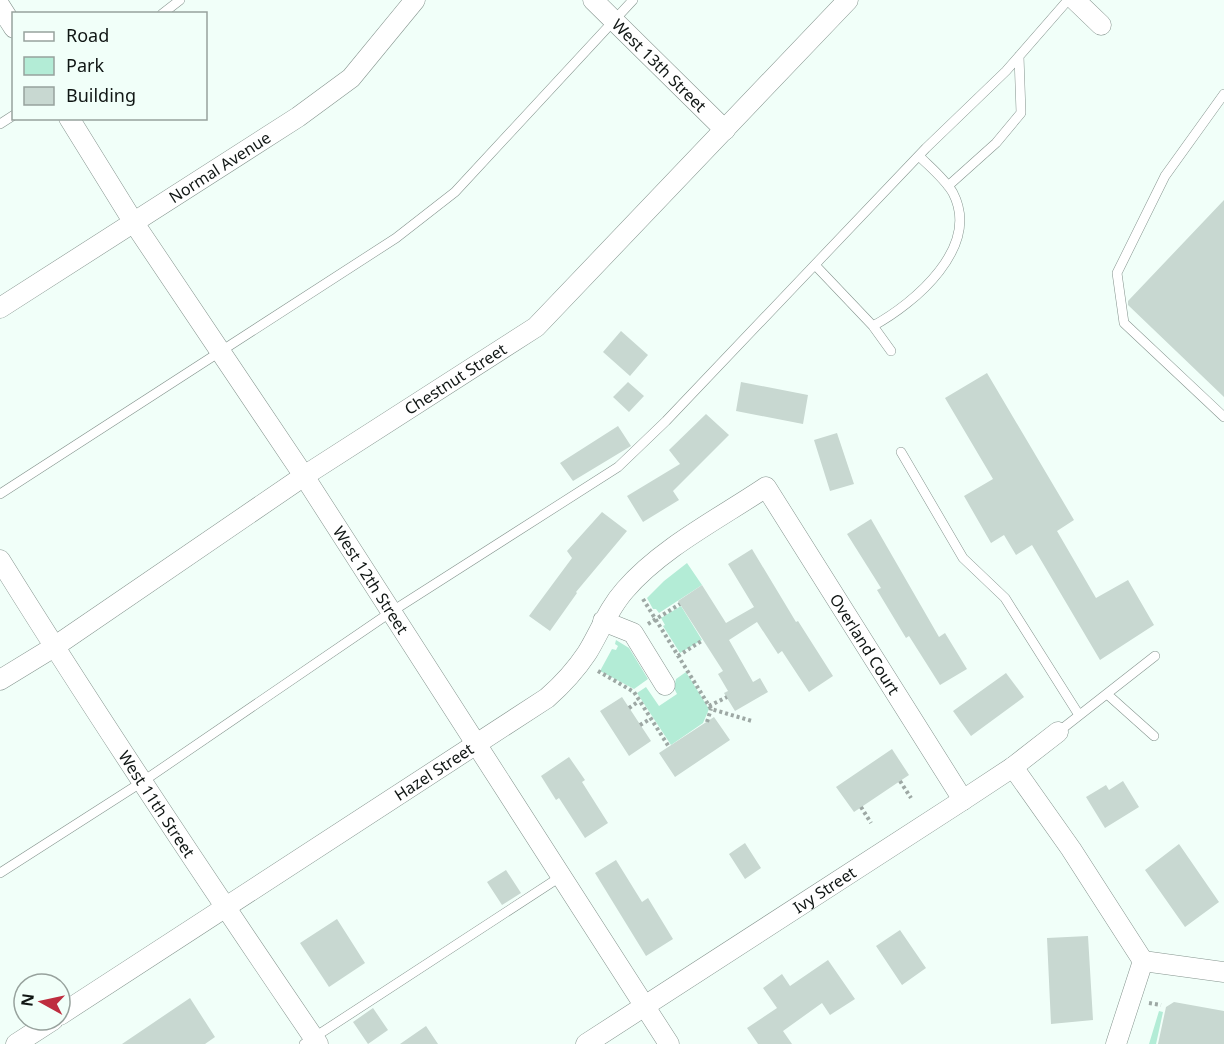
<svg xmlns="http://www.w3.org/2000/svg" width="1224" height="1044" viewBox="0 0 1224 1044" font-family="'Noto Sans',sans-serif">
<rect width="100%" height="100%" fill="#f1fff9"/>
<path fill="#b3ecd6" d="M687 563 702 585 659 613 656 609H653L647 598 664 581Z
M681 606 702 640 680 653 663 626 665 625 661 618Z
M616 640 629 648 648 679 634 689 600 671 612 649 616 650 618 646 615 644Z
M686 672 709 709 703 723 671 745 637 693 646 687 659 706 677 694 674 688 676 679Z
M1159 1011 1163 1012 1156 1044H1149Z"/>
<path fill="#c8d8d1" d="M1224 200V397L1128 305V301Z
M621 331 648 355 630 376 603 352Z
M987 373 1074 520 1057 531 1096 598 1128 580 1154 625 1100 660 1032 545 1016 555 1004 535 991 543 964 496 993 479 945 398Z
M628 382 644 396 629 412 613 397Z
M741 382 808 395 803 424 736 411Z
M706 414 729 435 673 491 679 500 643 522 627 496 680 464 669 450Z
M618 426 631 446 573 481 560 463Z
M837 433 854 484 830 491 814 440Z
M602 512 627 531 576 592 577 593 550 631 529 616 572 558 567 551Z
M871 519 939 637 945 633 967 669 940 685 909 636 906 638 877 590 881 588 847 534Z
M752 549 796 622 798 621 833 676 809 692 782 651 778 654 757 622 729 640 753 682 760 678 768 692 735 711 724 693 728 691 718 674 723 671 678 601 702 585 726 623 754 607 728 564Z
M1006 673 1024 697 971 736 953 711Z
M622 697 651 741 629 756 600 711Z
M714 717 730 740 675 777 659 753Z
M892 749 909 775 854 812 836 787Z
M569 757 585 780 582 782 608 823 585 838 559 798 556 800 541 776Z
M1123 781 1139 807 1105 828 1086 797 1106 785 1109 790Z
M745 843 761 868 745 879 729 854Z
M1179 844 1219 902 1185 927 1145 870Z
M616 860 642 902 648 898 673 939 646 956 595 873Z
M506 870 521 893 502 905 487 882Z
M337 919 365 963 329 987 300 943Z
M900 930 926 968 902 985 876 946Z
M1088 936 1093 1020 1051 1024 1047 938Z
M828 960 855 999 830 1015 822 1003 783 1031 792 1044H758L747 1028 777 1008 763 988 782 974 790 986Z
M190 998 215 1037 205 1044H122Z
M1174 1002 1224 1011V1044H1158L1166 1007Z
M373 1008 388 1030 368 1044 353 1022Z
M426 1026 438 1044H400Z"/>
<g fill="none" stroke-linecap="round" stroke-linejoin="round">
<g stroke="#85948e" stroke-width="10">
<path id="lane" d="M162 14 180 0
M1224 94 1165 176 1117 273 1124 323 1224 417
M0 124 14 115
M948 186 996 143 1021 113 1019 56
M815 265 873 326 891 351
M873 326C915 303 981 247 953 193 945 179 930 167 919 156
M901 452 963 558 1005 598 1079 715
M0 494 396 238 455 192 633 0
M1107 694 1154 736
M1058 732 1155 656
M0 873 142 782 391 612 618 467 666 421 926 148 1006 71 1068 0
M304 1044 560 877"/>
</g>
<g stroke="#85948e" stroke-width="21">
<g id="street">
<path id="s1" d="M593 0 725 130"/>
<path d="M1075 0 1101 25"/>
<path d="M0 6 14 28"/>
<path id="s2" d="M69 118 134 223 304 476 669 1044"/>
<path id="s3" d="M0 308 298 117 351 78 415 0"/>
<path id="s4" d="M0 560C102 724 209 884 318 1044"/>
<path d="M603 621 633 633 665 685"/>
<path id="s5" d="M0 680 54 647 304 476 536 327 848 0"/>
<path d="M1013 767 1071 849 1143 961 1116 1044"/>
<path d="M1143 961 1224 972"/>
<path id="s6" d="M60 1015 547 698C563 684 575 671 587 653 600 632 608 609 625 590 661 548 720 518 766 487L963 800"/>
<path d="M16 1044 53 1020"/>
<path id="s7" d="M586 1044 963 800 1013 767 1058 732"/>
</g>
</g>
<path stroke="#9da8a4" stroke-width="4" stroke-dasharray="3 3" stroke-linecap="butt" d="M643 599 711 709 752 721
M648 624 680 604
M678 656 703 640
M598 671 634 692 669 747
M709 706 727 697
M629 708 639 701
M707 722 711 709
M640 725 650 719
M900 781 911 798
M861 807 871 823
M1149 1003 1161 1005"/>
<use href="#lane" stroke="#fff" stroke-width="9"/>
<use href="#street" stroke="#fff" stroke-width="20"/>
</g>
<g text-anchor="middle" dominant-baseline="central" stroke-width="4.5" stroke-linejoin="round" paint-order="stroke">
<g font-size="16" fill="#101614" stroke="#f1fff9">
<text stroke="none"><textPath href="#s1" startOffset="93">West 13th Street</textPath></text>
<text stroke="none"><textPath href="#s3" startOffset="261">Normal Avenue</textPath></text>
<text stroke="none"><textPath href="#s5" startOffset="546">Chestnut Street</textPath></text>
<text stroke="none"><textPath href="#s2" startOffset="552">West 12th Street</textPath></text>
<text stroke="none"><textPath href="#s6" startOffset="1076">Overland Court</textPath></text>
<text stroke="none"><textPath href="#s6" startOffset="446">Hazel Street</textPath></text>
<text stroke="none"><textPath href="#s4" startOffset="290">West 11th Street</textPath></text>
<text stroke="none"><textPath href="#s7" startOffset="284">Ivy Street</textPath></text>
</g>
</g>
<rect x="12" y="12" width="195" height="108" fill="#f1fff9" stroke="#97a29d" stroke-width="1.5"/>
<rect x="24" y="32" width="30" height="9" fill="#ffffff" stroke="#97a29d" stroke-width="1.5"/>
<text x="66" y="42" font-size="18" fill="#101614">Road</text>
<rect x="24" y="57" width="30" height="18" fill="#b3ecd6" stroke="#97a29d" stroke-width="1.5"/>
<text x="66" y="72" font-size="18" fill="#101614">Park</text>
<rect x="24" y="87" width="30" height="18" fill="#c8d8d1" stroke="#97a29d" stroke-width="1.5"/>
<text x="66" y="102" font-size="18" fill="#101614">Building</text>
<g transform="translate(42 1002) rotate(278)"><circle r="28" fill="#f1fff9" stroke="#97a29d" stroke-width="1.5"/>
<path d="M0-4.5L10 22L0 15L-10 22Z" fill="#be2d3f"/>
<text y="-9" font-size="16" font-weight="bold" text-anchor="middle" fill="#101614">N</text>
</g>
</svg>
